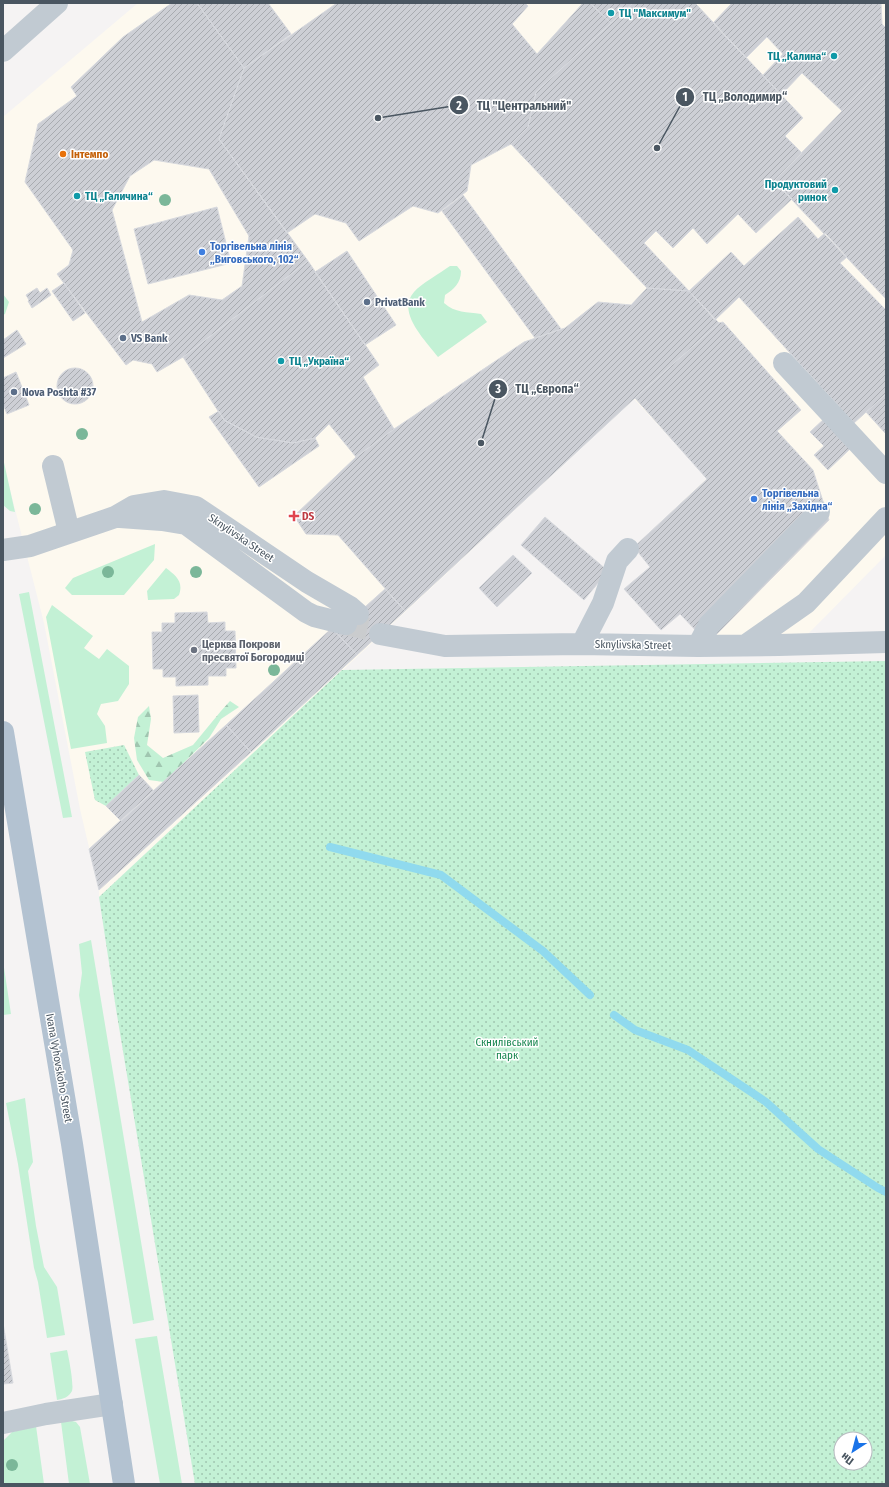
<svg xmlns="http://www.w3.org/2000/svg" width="889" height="1487" viewBox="0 0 889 1487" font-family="'Fira Sans Condensed',sans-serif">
<defs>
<pattern id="forest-firs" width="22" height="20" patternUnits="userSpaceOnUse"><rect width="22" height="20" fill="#c3f1d5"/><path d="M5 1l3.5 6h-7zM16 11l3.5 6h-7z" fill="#a0c6b0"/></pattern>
<pattern id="park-dots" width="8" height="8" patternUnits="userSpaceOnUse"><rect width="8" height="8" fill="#c3f1d5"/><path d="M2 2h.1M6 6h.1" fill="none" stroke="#a0c6b0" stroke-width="1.8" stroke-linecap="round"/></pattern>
<pattern id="building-hatch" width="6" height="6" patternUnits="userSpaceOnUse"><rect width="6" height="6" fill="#cdcfd5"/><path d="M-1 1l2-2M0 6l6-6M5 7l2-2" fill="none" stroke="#a8abb0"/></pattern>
</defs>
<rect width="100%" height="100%" fill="#f5f3f3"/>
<path fill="#fdf9ef" d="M138 3H886V555L806 636 703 638 680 614 661 630 624 589 650 567 634 547 707 478 634 399 99 897V890L80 809 44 623 3 462V117Z"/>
<path fill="#c3f1d5" d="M450 266H457L461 271C461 283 454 289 445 295L444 303C455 313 467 312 481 314L487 322 438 357C425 340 396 312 414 292 421 284 440 273 450 266Z
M3 294 9 302 5 314 3 315Z
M3 458 15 512 10 511 3 505Z
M155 544 154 560 124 595H72L65 588 73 578Z
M166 568C175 575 184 581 179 595L174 599 148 600 147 591Z
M29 592 72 817 63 818 19 594Z
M52 605 93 636 84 648 99 659 107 649 129 666V684L118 701 101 704 97 714 105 726 107 743 71 749 46 617Z
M91 940 154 1320 133 1324 79 995 82 973 79 944Z
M3 961 11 1014 3 1015Z
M25 1098 33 1162 28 1171 36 1226 44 1267 57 1287 65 1335 47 1338 38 1282 34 1268 18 1164 6 1103Z
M157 1336 182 1484H160L135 1339Z
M67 1350C69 1358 74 1385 72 1391 69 1397 63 1399 57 1400L50 1353Z
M72 1421 76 1422 80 1427 90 1484H69L61 1422Z
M36 1426 44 1484H4L3 1475V1441L12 1432Z"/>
<path fill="url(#forest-firs)" d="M230 701 239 707 221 719 209 738 164 782 149 780 137 760 134 738 138 717 149 706 151 719 147 745 163 758 193 745 221 711Z"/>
<path fill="url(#park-dots)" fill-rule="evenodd" d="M886 661V1484H195L116 1009 99 897 342 670ZM841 1439H865V1463H841Z
M124 745 139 775 106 806 95 800 85 752Z"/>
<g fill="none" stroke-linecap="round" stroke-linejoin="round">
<path stroke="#90daee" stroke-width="8" d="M330 847 441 875 543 951 590 995
M614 1015 635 1030 688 1050 766 1102 818 1149 878 1188 886 1192"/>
</g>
<path fill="url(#building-hatch)" stroke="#d7d9de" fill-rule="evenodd" d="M172 3H197L244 68 219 139 308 261 183 357 157 372 152 364 133 360 126 365 57 274 69 265 73 250 25 182 38 124 77 96 71 87 123 37ZM154 160 209 169 249 236 242 286 222 300 189 295 142 322 112 210 130 176Z
M197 3H268L291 34 244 68Z
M337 3H525L528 6 512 24 537 54 583 3H590L611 23 536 92 528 127 511 144 471 165 467 191 438 213 413 206 359 241 346 223 315 214 287 233 219 139 244 68Z
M590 3H633L611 23Z
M633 3H695L803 118 785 136 802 153 774 181 792 199 756 233 738 214 707 244 693 228 673 248 656 231 644 243 689 291 647 288 511 144 528 127 536 92Z
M732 3H881L882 24 886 28V66L842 111 802 73 781 95 763 75 783 54 767 37 746 58 713 23Z
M886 66V299L774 181Z
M463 195 561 329 535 338 442 211Z
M217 207 231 263 148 284 134 229Z
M798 217 818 239 825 233 847 257 840 263 886 310V394L854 423 739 297 715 320 689 291 731 252 744 266Z
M347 251 396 325 365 345 315 272Z
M308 261 379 365 363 377 394 429 356 457 329 424 315 438 293 443 256 437 224 420 183 357Z
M64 283 85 313 73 321 52 291Z
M37 288 40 293 47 288 51 295 32 308 28 301 29 300 26 295Z
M647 288 689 291 719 323 635 398 405 611 338 535 306 534 294 516 356 457 394 429 524 342 565 328 598 302 631 305Z
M723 322 801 410 777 431 813 470 829 520 713 638H703L680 614 661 630 624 589 650 567 634 547 707 479 635 398 719 323Z
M17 330 26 344 3 358V340Z
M57 386a18 18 0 1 1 36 0a18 18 0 1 1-36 0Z
M16 372 29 405 7 414 3 404V378Z
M886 394V434L866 412Z
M219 411 224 420 256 437 293 443 315 438 319 446 259 487 209 417Z
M825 418 852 447 828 470 814 455 824 446 810 432Z
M545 517 608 571 584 600 521 545Z
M513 555 532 573 497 607 479 588Z
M385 589 405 611 357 655 332 628 346 624Z
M207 612 208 623 225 622V631H235L236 668H226V676H208V685L176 686V677H163V669H153L152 632H162V623H175V613Z
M332 628 357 655 251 752 226 725Z
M198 695 199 732 174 733 173 696Z
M226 725 251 752 99 890 89 849Z
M139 775 154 791 121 821 106 806Z
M3 1323 13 1383 3 1384Z"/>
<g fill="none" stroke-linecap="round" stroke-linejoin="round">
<path stroke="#caccce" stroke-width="22" stroke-dasharray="22 11" stroke-linecap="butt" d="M346 624 377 631"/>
<path stroke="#c1cad2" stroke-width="22" d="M3 51 57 3
M784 363 886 473
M53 466 69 532
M120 517 162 520 186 524 306 612 314 616 346 624
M3 550 30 546 115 517 134 506 164 501 196 507 307 582 350 607 358 614
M380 634 445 646 580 644 698 646 779 645 886 642
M580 644 583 642 603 603 617 561 628 549
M746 645 806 603 886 518
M698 646 709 625 819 512
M3 1423 46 1414 112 1404"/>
<path stroke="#b3c2d1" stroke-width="22" d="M3 732 72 1144 124 1484"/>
</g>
<g fill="#7bb799">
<circle cx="165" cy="200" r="6"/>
<circle cx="82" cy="434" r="6"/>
<circle cx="35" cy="509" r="6"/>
<circle cx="108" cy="572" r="6"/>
<circle cx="196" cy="572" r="6"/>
<circle cx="274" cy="670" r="6"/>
<circle cx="12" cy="1465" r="6"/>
</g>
<g fill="#0f9aa8" stroke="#fff" stroke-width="1.5">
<circle cx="611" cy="13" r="4"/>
<circle cx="834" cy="56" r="4"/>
<circle cx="835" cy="190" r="4"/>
<circle cx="77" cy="196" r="4"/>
<circle cx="281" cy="361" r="4"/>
</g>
<circle fill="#e8710a" stroke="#fff" stroke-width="1.5" cx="63" cy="154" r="4"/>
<g fill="#3f7fe0" stroke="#fff" stroke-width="1.5">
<circle cx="202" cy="252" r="4"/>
<circle cx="754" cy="499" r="4"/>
</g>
<g fill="#5c6f8a" stroke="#fff" stroke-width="1.5">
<circle cx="367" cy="302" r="4"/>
<circle cx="123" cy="338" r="4"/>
<circle cx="14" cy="392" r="4"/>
</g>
<path fill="#e0444e" stroke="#fff" stroke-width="1.5" d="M292 510h4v4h4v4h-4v4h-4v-4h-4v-4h4z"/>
<circle fill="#6b7280" stroke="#fff" stroke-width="1.5" cx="194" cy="650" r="4"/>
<g text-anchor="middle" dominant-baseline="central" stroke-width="3" stroke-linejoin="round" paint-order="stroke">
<g font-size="11" font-weight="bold" fill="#0d838f" stroke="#fff" text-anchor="start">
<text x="619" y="13">ТЦ "Максимум"</text>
<text x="826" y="56" text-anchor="end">ТЦ „Калина“</text>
<text x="827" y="184" text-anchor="end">Продуктовий<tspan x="827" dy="13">ринок</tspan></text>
<text x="85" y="196">ТЦ „Галичина“</text>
<text x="289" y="361">ТЦ „Україна“</text>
</g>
<g font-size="11" font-weight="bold" fill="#c56008" stroke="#fff" text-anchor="start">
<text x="71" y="154">Інтемпо</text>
</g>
<g font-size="11" font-weight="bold" fill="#366cbe" stroke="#fff" text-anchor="start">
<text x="210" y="246">Торгівельна лінія<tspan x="210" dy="13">„Виговського, 102“</tspan></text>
<text x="762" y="493">Торгівельна<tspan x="762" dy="13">лінія „Західна“</tspan></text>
</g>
<g font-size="11" font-weight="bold" fill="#4e5e75" stroke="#fff" text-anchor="start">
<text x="375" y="302">PrivatBank</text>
<text x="131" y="338">VS Bank</text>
<text x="22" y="392">Nova Poshta #37</text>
</g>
<g font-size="11" font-weight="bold" fill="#be3a42" stroke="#fff" text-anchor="start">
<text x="302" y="516">DS</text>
</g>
<g font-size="11" fill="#4a5661" stroke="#fff">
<text transform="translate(241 538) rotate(34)">Sknylivska Street</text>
<text transform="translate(633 645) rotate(1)">Sknylivska Street</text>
<text transform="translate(59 1068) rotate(80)">Ivana Vyhovskoho Street</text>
</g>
<g font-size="11" font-weight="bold" fill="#5b616d" stroke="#fff" text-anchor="start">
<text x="202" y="644">Церква Покрови<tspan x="202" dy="13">пресвятої Богородиці</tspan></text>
</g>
<g font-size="11" fill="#17864f" stroke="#fff">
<text x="507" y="1042">Скнилівський<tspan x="507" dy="13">парк</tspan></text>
</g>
</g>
<path fill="none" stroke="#4a5661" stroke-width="1.5" d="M657 148L685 97M378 118L459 105M481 443L498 389"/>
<g fill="#4a5661" stroke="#fff" stroke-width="1.5">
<circle cx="657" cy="148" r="4"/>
<circle cx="378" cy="118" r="4"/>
<circle cx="481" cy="443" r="4"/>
<circle cx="685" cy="97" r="10"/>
<circle cx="459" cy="105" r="10"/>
<circle cx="498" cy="389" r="10"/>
</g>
<g font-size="12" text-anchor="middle" font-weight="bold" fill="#fff">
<text x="685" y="101">1</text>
<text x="459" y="110">2</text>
<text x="498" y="393">3</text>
</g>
<g font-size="12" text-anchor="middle" font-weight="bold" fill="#4a5661" stroke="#fff" stroke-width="3" stroke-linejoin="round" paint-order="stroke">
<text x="745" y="101">ТЦ „Володимир“</text>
<text x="524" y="110">ТЦ "Центральний"</text>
<text x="547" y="393">ТЦ „Європа“</text>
</g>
<rect width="889" height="1487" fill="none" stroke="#4a5661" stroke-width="8"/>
<g transform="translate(853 1451) rotate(216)"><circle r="19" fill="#ffffff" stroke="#b7bbc0"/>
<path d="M0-3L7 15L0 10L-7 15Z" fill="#1a73e8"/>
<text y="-6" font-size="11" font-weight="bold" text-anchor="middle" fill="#4a5661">Пн</text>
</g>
</svg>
